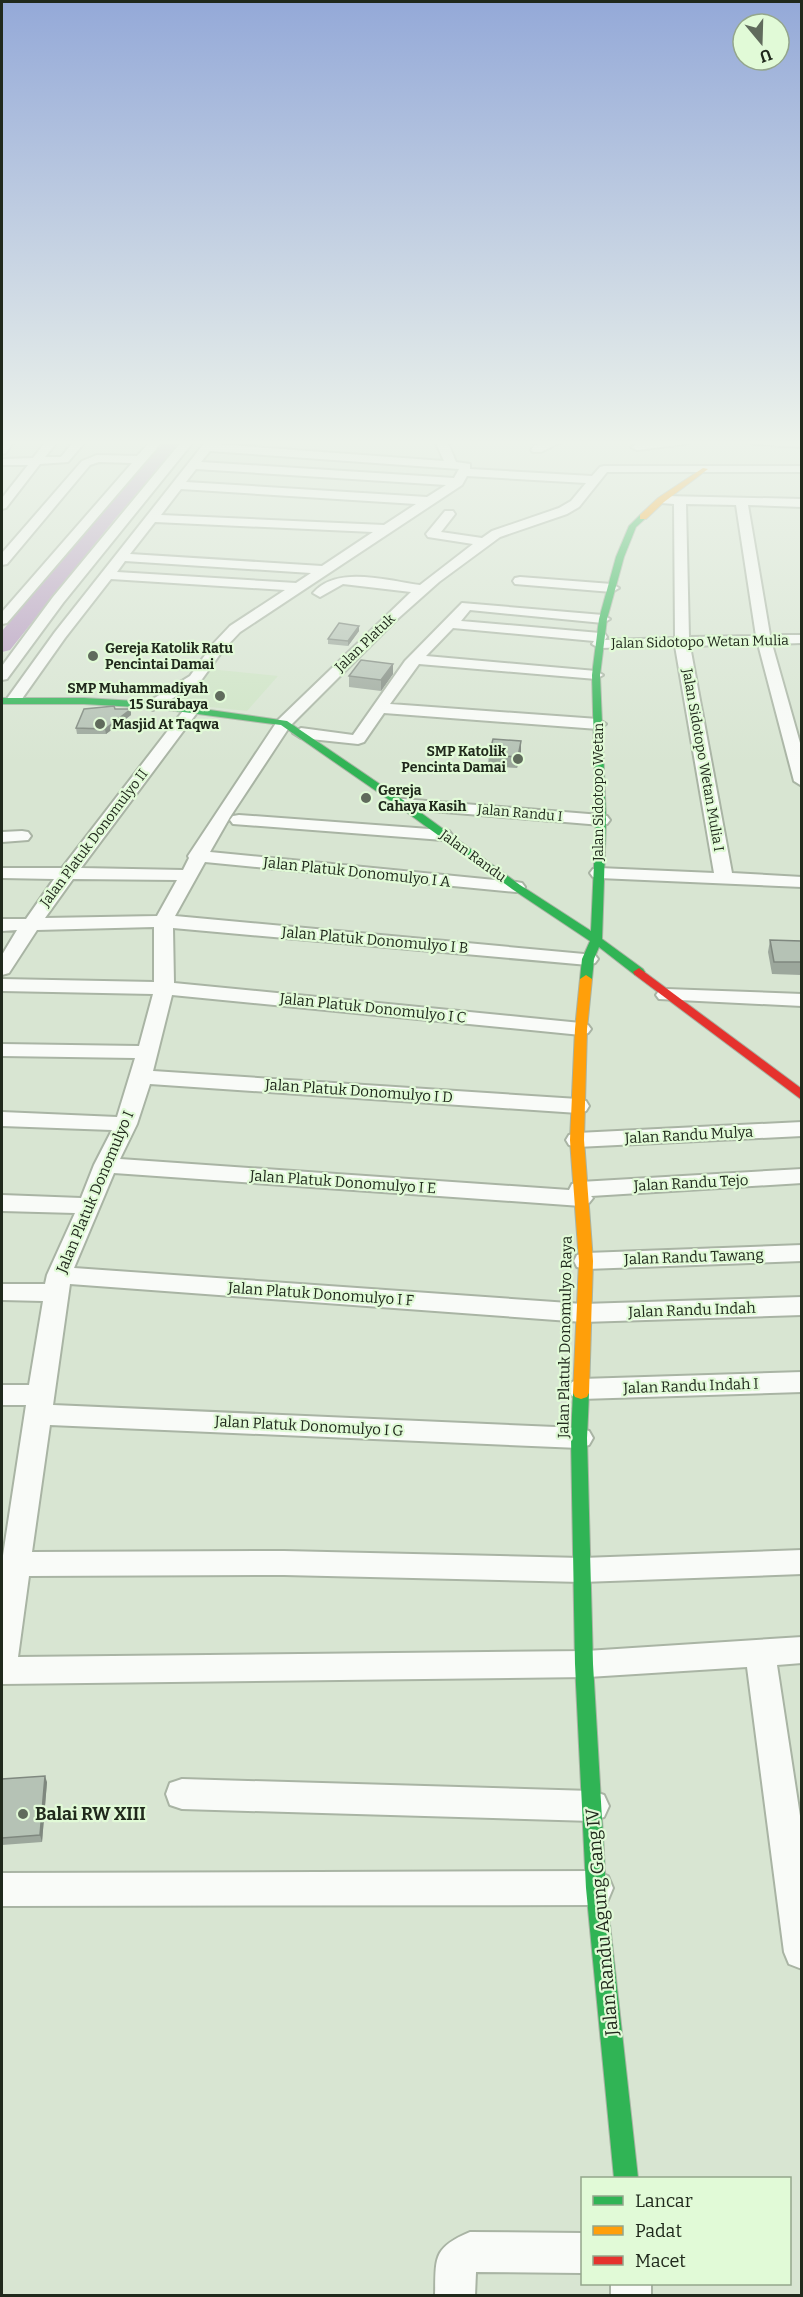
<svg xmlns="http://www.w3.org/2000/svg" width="803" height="2297" viewBox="0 0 803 2297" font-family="Bitter,serif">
<rect width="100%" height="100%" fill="#d8e5d2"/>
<path fill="#cee4c5" d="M209 669 278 676 247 711 173 703 188 689 193 690Z"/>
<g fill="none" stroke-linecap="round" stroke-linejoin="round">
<path fill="#b699c0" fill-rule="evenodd" d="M163 441H182L114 520 10 650 2 652V631L100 512Z"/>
<g stroke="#a9b4a4" stroke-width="4">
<path id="street" d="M2 441H14L6 453 2 454Z
M46 441H58L45 457H61L74 441H86L68 462 40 464 6 508 2 509V498L28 465H2V459L33 458Z
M151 441H163L7 623 2 624V612L132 463 99 462 90 465 7 564 2 565V553L82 461 97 455 137 456Z
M182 441H194L63 603 7 679 2 680V666L53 597Z
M206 441H218L215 444 444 461 435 441H447L456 462 470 464V469L592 476 600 467 604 466H802V472H607L579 507 567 514 500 537 439 582 394 622 290 726 230 817 210 852 516 882 522 883 525 887 522 891 516 892 205 862 175 916 595 955 598 959 595 963 588 965 173 928 174 983 581 1023 588 1025 591 1029 588 1033 581 1035 172 995 153 1071 578 1099 586 1101 589 1106 586 1111 578 1113 150 1084 137 1124 120 1159 569 1190 572 1184 580 1182 802 1169V1183L591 1196 593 1198 589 1203 581 1206 114 1173 74 1268 583 1304 802 1297V1315L583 1322 70 1284 53 1405 579 1428 589 1431 593 1438 589 1445 579 1448 50 1425 32 1552 284 1551 582 1558 802 1550V1574L582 1582 284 1575 29 1576 18 1657 586 1651 802 1637V1663L777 1665 802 1829V1969L789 1964 784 1952 747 1667 588 1677 2 1684V1562L26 1405H2V1385H29L43 1301 2 1300V1284H45L47 1275 75 1213 2 1211V1195L81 1198 94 1165 112 1130 2 1126V1112L117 1117 135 1058 2 1056V1044L139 1046 153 994 2 991V979L154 982V927L37 930 9 973 2 975V955L17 930 2 931V919H26L54 879 2 878V868H62L186 707 191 705 199 710 81 868 183 870 189 858 188 856 278 720 411 592 343 584 320 597 313 593C337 565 387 581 420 585L473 544 428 537 426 534 445 511H453L455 514 441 532 482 538 492 531 559 508 571 501 586 483 467 476 462 485 240 632 223 650 200 682 153 710 145 705 148 702 190 676 213 644 230 626 285 590 111 579 65 638 19 703H9L6 700 55 632ZM210 451 459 469 454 478 201 462ZM196 469 446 485 427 497 186 482ZM181 489 416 504 384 525 161 515ZM155 522 373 532 322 566 130 554ZM125 561 311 573 296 583 117 572ZM73 879 177 880 157 916 45 918Z
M547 441H563L541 452H533L531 450 534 446Z
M658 441H691L685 444 637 450 631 447 637 444Z
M747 441H802V447L753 444Z
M665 496 802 499V507L748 505 770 635H802V643L772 644 802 750V786L794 781 758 644 690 646 732 873 802 877V887L599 878 593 877 590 873 593 869 599 868 714 873 675 646 599 648 592 644 594 641 453 628 426 656 596 671 603 675 596 679 419 664 390 704 598 719 606 724 598 729 384 713 364 742 358 744 301 738 293 733 301 728 353 735 405 661 462 603 603 615 610 619 603 623 470 610 461 621 600 633 605 634 607 637 605 640 675 638 674 504 661 503 659 500ZM686 504 736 505 756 636 689 637Z
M520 577 612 584 619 588 612 592 515 584 513 581 515 578Z
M402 799 601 815 607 816 610 820 607 824 601 825 396 808 394 804 396 800Z
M239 815 443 830 449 831 452 835 449 839 443 840 233 824 230 820 233 816Z
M22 831 28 832 31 836 28 840 2 842V832Z
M666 989 802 994V1006L659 999 656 995 659 991Z
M802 1122V1136L577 1147 569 1145 566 1140 569 1135 577 1133Z
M802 1245V1261L586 1269 577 1267 574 1261 577 1255 586 1253Z
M802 1372V1392L581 1399 572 1396 568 1389 572 1382 581 1379Z
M182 1779 592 1791 604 1795 609 1806 604 1817 592 1821 182 1809 170 1805 166 1794 170 1783Z
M596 1871 608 1876 613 1888 608 1900 596 1905 2 1906V1873Z
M470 2232 582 2233V2273L476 2272 475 2296H435C436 2258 432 2248 470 2232Z
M611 2284H651V2296H611Z"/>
</g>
<g stroke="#a9b4a4" stroke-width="2">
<path id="fast" d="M640 515 647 517 636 527 624 557 607 619 600 675 606 820 602 939 643 969 645 972 643 975H635L599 947 594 959 592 979 590 982H582L580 979 582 959 590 941 512 889 398 806 281 725 153 708 84 704H2V698H84L153 702 287 721 406 802 520 885 591 931 596 820 592 675 599 619 616 557 629 526Z
M581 1387 587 1389 589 1393 587 1438 593 1664 606 1888 638 2178H614L586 1888 575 1664 571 1438 573 1393 575 1389Z"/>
</g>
<g stroke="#a9b4a4" stroke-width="2">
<path id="slow" d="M703 468 708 469 664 502 646 519H640V515L658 498Z
M586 975 592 979 587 1029 584 1140 593 1261 589 1393 587 1397 581 1399 575 1397 573 1393 579 1261 570 1140 575 1029 580 979Z"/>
</g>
<g stroke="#a9b4a4" stroke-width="2">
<path id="jam" d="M639 968 802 1089V1100L635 975 633 972Z"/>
</g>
<use href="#street" fill="#f9fbf8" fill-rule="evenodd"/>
<use href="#fast" fill="#30b455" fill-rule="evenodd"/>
<use href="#slow" fill="#ff9f0a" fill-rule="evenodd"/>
<use href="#jam" fill="#e5322d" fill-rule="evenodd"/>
</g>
<path fill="#9ca79c" d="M359 631 348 646 328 644V639Z
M393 674 381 691 349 687V676Z
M115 709H131V715L106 734H77L76 728Z
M521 741V752L517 768 488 766 489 755Z
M770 940 801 941V975L772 974 768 952Z
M2 1779 47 1782 42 1842 2 1845Z"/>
<path fill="#7f887f" d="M359 626V631L348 646V641Z
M393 664V674L381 691V680Z
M131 709V715L106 734 105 729Z
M521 741V752L517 768 518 757Z
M45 1776 47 1782 42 1842 40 1835Z"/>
<path fill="#b5c2b5" stroke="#7f887f" stroke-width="1.5" d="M339 623 359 626 348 641 328 639Z
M361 660 393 664 381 680 349 676Z
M114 706 115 709H131L105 729 76 728 84 709Z
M493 739 521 741 518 757 489 755Z
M770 940 801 941V962H774Z
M45 1776 40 1835 2 1838V1779Z"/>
<linearGradient id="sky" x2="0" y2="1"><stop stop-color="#94a9d8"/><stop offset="0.58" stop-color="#edf3eb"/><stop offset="1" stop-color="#edf3eb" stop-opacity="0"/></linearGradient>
<rect width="803" height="763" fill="url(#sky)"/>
<g fill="#606b5c" stroke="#e1fad7" stroke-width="2">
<circle cx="93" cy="656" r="6"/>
<circle cx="220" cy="696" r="6"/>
<circle cx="100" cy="724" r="6"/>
<circle cx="518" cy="759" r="6"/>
<circle cx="366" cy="798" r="6"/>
<circle cx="23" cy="1814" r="6"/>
</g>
<g text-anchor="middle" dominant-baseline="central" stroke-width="4.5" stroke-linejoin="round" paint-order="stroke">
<g font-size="14" fill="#20291c" stroke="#e1fad7">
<text transform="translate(700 642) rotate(-1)">Jalan Sidotopo Wetan Mulia</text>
<text transform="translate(365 643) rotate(-44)">Jalan Platuk</text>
<text transform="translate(703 760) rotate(80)">Jalan Sidotopo Wetan Mulia I</text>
<text transform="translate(598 792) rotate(-90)">Jalan Sidotopo Wetan</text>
<text transform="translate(520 813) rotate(5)">Jalan Randu I</text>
<text transform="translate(94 838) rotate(-53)">Jalan Platuk Donomulyo II</text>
<text transform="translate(473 856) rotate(36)">Jalan Randu</text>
</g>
<g font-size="14" font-weight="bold" fill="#20291c" stroke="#e1fad7" text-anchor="start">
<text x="105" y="648">Gereja Katolik Ratu<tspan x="105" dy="16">Pencintai Damai</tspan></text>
<text x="208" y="688" text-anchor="end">SMP Muhammadiyah<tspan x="208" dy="16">15 Surabaya</tspan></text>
<text x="112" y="724">Masjid At Taqwa</text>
<text x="506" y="751" text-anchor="end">SMP Katolik<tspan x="506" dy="16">Pencinta Damai</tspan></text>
<text x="378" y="790">Gereja<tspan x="378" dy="16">Cahaya Kasih</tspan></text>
</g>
<g font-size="15" fill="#20291c" stroke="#e1fad7">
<text transform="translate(357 872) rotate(6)">Jalan Platuk Donomulyo I A</text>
<text transform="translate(375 940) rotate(5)">Jalan Platuk Donomulyo I B</text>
<text transform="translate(373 1008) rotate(6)">Jalan Platuk Donomulyo I C</text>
<text transform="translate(359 1091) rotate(4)">Jalan Platuk Donomulyo I D</text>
<text transform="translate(689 1135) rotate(-3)">Jalan Randu Mulya</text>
<text transform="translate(343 1182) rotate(4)">Jalan Platuk Donomulyo I E</text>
<text transform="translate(691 1183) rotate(-3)">Jalan Randu Tejo</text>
<text transform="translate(95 1192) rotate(-67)">Jalan Platuk Donomulyo I</text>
<text transform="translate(694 1257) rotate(-2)">Jalan Randu Tawang</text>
<text transform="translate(321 1294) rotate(4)">Jalan Platuk Donomulyo I F</text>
<text transform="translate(692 1310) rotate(-2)">Jalan Randu Indah</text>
<text transform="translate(565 1337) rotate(-89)">Jalan Platuk Donomulyo Raya</text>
<text transform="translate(691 1386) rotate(-2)">Jalan Randu Indah I</text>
<text transform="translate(309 1426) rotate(3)">Jalan Platuk Donomulyo I G</text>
</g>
<g font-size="18" font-weight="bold" fill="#20291c" stroke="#e1fad7" text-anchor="start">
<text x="35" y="1814">Balai RW XIII</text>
</g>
<g font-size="18" fill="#20291c" stroke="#e1fad7">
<text transform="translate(602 1922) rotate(-95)">Jalan Randu Agung Gang IV</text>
</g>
</g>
<rect width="803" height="2297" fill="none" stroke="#20291c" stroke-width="6"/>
<rect x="581" y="2177" width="210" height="108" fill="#e1fad7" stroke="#94a68c" stroke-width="1.5"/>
<rect x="593" y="2196" width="30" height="9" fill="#30b455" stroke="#94a68c" stroke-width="1.5"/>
<text x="635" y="2207" font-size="18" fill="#20291c">Lancar</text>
<rect x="593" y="2226" width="30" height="9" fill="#ff9f0a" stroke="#94a68c" stroke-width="1.5"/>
<text x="635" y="2237" font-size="18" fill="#20291c">Padat</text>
<rect x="593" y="2256" width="30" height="9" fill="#e5322d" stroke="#94a68c" stroke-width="1.5"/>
<text x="635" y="2267" font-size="18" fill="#20291c">Macet</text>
<g transform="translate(761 42) rotate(161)"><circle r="28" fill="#e1fad7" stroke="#94a68c" stroke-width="1.5"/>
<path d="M0-4.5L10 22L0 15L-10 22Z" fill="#606b5c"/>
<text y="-9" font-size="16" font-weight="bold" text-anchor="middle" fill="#20291c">U</text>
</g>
</svg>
